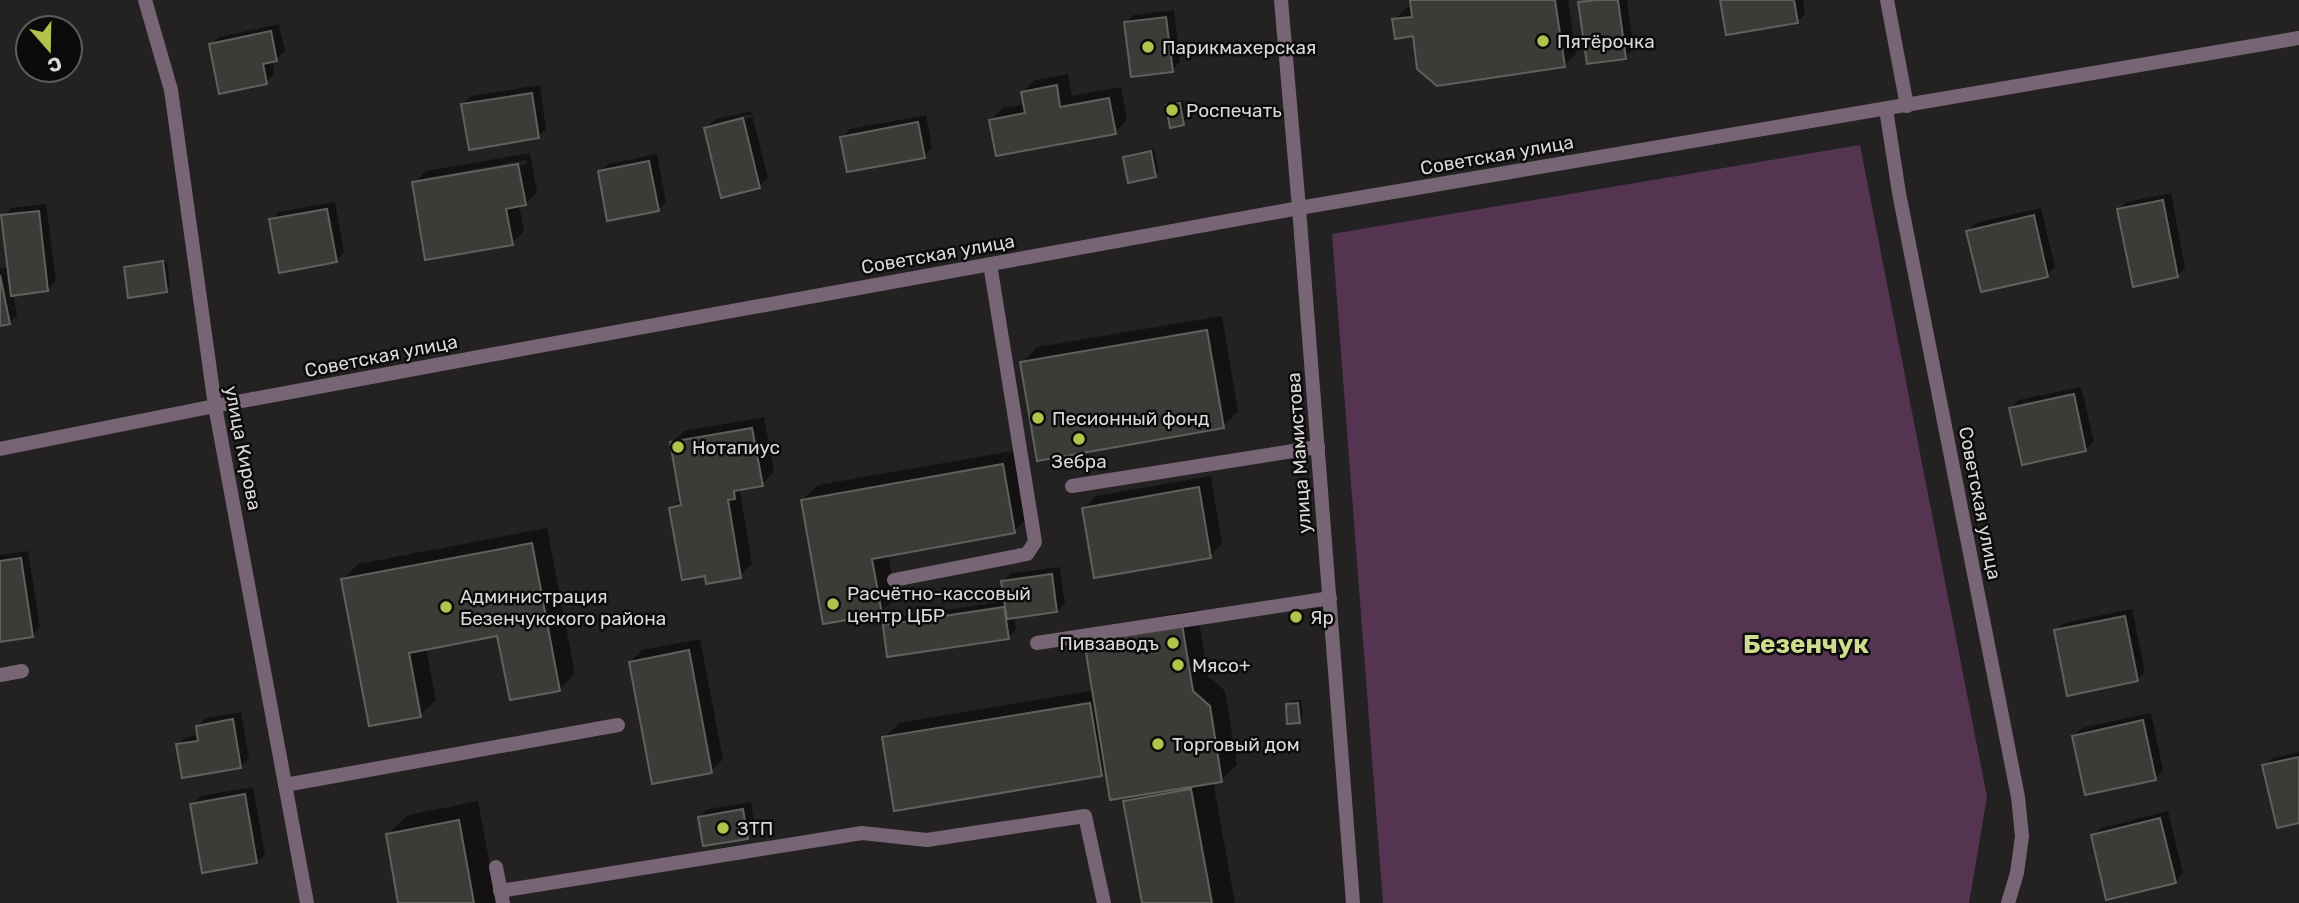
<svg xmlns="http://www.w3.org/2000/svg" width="2299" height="903" viewBox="0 0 2299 903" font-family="Rubik,sans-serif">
<rect width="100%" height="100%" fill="#242123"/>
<path fill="#543450" d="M1860 145 1987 797 1969 903H1383L1332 234Z"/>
<path fill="#0007" fill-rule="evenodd" d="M1411 0H1568L1576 54 1564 66 1414 34 1394 20 1406 8 1412 7Z
M1583 0H1627L1634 49 1625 57 1580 3Z
M1723 0H1803L1805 14 1797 22Z
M1174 10 1180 62 1172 70 1126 23 1134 15Z
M279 24 285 51 276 59 272 60 274 74 266 82 211 45 219 37Z
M1068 74 1072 96 1121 87 1127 120 1115 132 991 120 1003 108 1025 104 1023 92 1035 80Z
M540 85 546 129 538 137 463 104 471 96Z
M1183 100 1186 120 1183 124 1168 106 1172 102Z
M751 111 768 178 759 186 706 128 714 120ZM751 114 752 117 713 127V124Z
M926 115 932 148 924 156 842 137 850 129Z
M1154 149 1159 172 1155 176 1125 158 1129 154Z
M530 153 537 192 525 204 519 205 524 231 512 243 414 183 426 171ZM527 160V164L425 182V178Z
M657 154 666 202 658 210 599 172 608 164Z
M2171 193 2185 268 2177 276 2119 210 2127 202Z
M335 202 344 252 336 260 271 220 279 212Z
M46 204 56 281 48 289 13 294 17 315 9 323 0 325V269L9 267 3 216 11 208Z
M2041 208 2055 267 2047 275 1968 231 1976 223Z
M167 262 170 287 167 290 126 267Z
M1222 316 1238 411 1223 426 1022 363 1037 347Z
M2081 387 2094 441 2086 449 2011 408 2019 400Z
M764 417 774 472 762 484 744 487 740 492 752 564 740 576 706 574 671 509 682 498 672 443 684 431Z
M1018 450 1030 516 1014 531 888 554 896 597 881 612 802 500 818 485Z
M1211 476 1222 544 1210 556 1084 508 1096 496Z
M547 528 575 674 560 689 499 634 426 648 436 700 420 715 343 579 358 564Z
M28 551 40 627 32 635 0 640V555Z
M1060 567 1065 603 1057 611 1014 617 1016 630 1008 638 884 626 892 618 1006 601 1003 581 1011 573Z
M2132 609 2145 672 2137 680 2055 631 2064 623Z
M1197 610 1208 676 1225 691 1237 765 1221 780 1213 781 1235 903H1143L1125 801 1132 795 1107 769 1101 775 884 738 899 723 1094 690 1086 641 1101 626Z
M700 639 723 759 711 771 630 662 642 650Z
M1301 700 1303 718 1299 721 1287 705 1291 701Z
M241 712 249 758 241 766 178 745 186 737 199 735 198 726 206 718Z
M2151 713 2163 770 2155 778 2074 736 2082 728Z
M2299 752V821L2264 766 2272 758Z
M253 787 265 854 257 862 192 804 200 796Z
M478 801 497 903H400L388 834 408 815Z
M751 802 755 829 747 837 700 817 708 809Z
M2168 811 2183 873 2175 882 2093 836 2101 828Z"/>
<path fill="#3b3c38" stroke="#60605d" stroke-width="2" d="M1410 0H1555L1565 67 1437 86 1417 69 1413 36 1395 39 1392 19 1412 17Z
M1596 0H1618L1626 59 1587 64 1578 2Z
M1720 0H1794L1798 23 1726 35Z
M1166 17 1173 72 1131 77 1124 22Z
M271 31 277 61 263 64 267 84 219 94 209 44Z
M1057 85 1060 107 1109 98 1116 134 996 156 989 120 1025 113 1021 92Z
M532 93 539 138 469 150 461 104Z
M1180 103 1184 125 1170 128 1166 105Z
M743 118 760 188 721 198 704 128Z
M918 122 925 158 847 172 840 137Z
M1151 151 1156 177 1128 183 1123 157Z
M649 161 659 211 607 221 598 171Z
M518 164 526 205 506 209 513 245 425 260 412 182Z
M2163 200 2178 277 2133 287 2117 209Z
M327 209 337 262 279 273 269 219Z
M39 211 48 291 11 296 1 215Z
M2034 215 2048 277 1981 292 1966 231Z
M163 261 167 292 128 298 124 267Z
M0 275 10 324 0 326Z
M1207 330 1224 428 1037 461 1020 362Z
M2074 394 2086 451 2022 465 2009 408Z
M752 428 763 486 734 491 735 499 728 500 741 578 706 584 705 576 682 580 669 508 681 505 670 442Z
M1003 464 1015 533 872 559 882 614 823 624 801 500Z
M1199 487 1211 558 1094 578 1082 508Z
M532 543 560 691 510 700 497 636 409 653 421 717 369 726 341 579Z
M21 558 33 637 0 642V561Z
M1052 574 1057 612 1007 619 1001 581Z
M1004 607 1009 639 887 657 883 625Z
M2125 616 2138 681 2067 696 2054 630Z
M1182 624 1193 691 1210 706 1222 782 1110 800 1084 640Z
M689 650 712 773 652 784 629 662Z
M1090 703 1102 776 894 811 882 737Z
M1298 703 1300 723 1287 724 1286 704Z
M233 719 241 768 182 778 176 744 198 741 196 726Z
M2143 720 2156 780 2085 795 2072 736Z
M2299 757V823L2277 828 2262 765Z
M1191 789 1212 903H1142L1123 801Z
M245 794 257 863 202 873 190 804Z
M743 809 748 839 703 846 698 817Z
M2160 818 2176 883 2106 900 2091 835Z
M459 820 474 903H398L386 834Z"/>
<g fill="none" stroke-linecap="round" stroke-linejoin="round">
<path stroke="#776474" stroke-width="14" d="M1887 0 1907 106
M1072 486 1318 447
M894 580 1027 554 1035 542 990 264
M1037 643 1330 598
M0 675 22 671
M285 785 618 725
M496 867 503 903
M500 891 862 833 927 840 1085 816 1104 903"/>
<path stroke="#776474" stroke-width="14" d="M145 0 171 90 215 406 307 903
M1886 109 1899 193 2018 797 2022 836 2017 873 2008 903"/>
<path stroke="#776474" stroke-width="14" d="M1281 0 1299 208 1353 903
M0 449 215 406 495 354 1299 208 2299 38"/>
</g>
<g fill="#b3c24b" stroke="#0c0b0c" stroke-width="2.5">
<circle cx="1543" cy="41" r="7"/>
<circle cx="1148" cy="47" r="7"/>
<circle cx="1172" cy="110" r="7"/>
<circle cx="1038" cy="418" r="7"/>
<circle cx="1079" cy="439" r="7"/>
<circle cx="678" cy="447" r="7"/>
<circle cx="833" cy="604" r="7"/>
<circle cx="446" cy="607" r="7"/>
<circle cx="1296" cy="617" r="7"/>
<circle cx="1173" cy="643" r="7"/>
<circle cx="1178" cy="665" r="7"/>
<circle cx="1158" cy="744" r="7"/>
<circle cx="723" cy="828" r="7"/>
</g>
<g text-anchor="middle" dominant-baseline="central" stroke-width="5" stroke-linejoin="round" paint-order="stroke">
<g font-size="19" fill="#dad8d9" stroke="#0c0b0c" text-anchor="start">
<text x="1557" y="41">Пятёрочка</text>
<text x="1162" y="47">Парикмахерская</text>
<text x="1186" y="110">Роспечать</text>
<text x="1052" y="418">Песионный фонд</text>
<text x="692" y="447">Нотапиус</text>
<text x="1079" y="461" text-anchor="middle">Зебра</text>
<text x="847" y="593">Расчётно-кассовый<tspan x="847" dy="22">центр ЦБР</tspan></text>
<text x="460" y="596">Администрация<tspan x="460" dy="22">Безенчукского района</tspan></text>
<text x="1310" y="617">Яр</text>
<text x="1159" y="643" text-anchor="end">Пивзаводъ</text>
<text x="1192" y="665">Мясо+</text>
<text x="1172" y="744">Торговый дом</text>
<text x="737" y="828">ЗТП</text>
</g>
<g font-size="19" fill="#dad8d9" stroke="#0c0b0c">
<text transform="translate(1497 155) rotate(-10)">Советская улица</text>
<text transform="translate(938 254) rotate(-10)">Советская улица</text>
<text transform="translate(381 356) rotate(-11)">Советская улица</text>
<text transform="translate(243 448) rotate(79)">улица Кирова</text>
<text transform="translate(1299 453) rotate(-94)">улица Мамистова</text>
<text transform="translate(1980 503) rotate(79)">Советская улица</text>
</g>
<g font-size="26" font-weight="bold" fill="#cfdc8f" stroke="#0c0b0c">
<text x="1806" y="644">Безенчук</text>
</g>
</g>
<g transform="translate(49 49) rotate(160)"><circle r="33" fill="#0c0b0c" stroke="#5e5d5e" stroke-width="2"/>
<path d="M0-5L12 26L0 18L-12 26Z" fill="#b3c24b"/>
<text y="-10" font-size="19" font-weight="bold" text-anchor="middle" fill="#dad8d9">С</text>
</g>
</svg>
